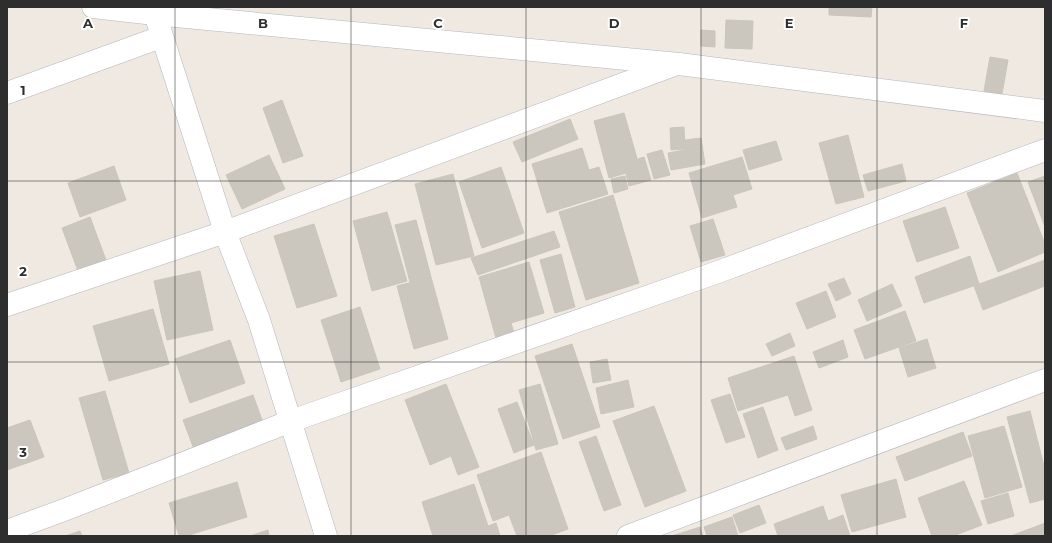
<svg xmlns="http://www.w3.org/2000/svg" width="1052" height="543" viewBox="0 0 1052 543" font-family="Montserrat,sans-serif">
<rect width="100%" height="100%" fill="#efe9e1"/>
<path fill="#cbc7bf" stroke="#cbc5ba" d="M829 7H872L871 17 829 15Z
M726 20 753 21 752 49 725 48Z
M701 30 715 31V47L701 46Z
M990 57 1008 60 1002 94 984 91Z
M282 100 303 156 283 163 263 108Z
M624 113 640 169 609 178 594 121Z
M570 119 578 139 522 162 513 142Z
M684 127 685 149 671 150 670 128Z
M848 135 864 197 836 204 819 143Z
M701 138 705 164 671 170 668 153 685 150V140Z
M776 141 782 160 749 170 743 150Z
M582 148 589 170 599 167 608 194 547 213 532 164Z
M662 150 670 175 654 179 647 154Z
M269 155 285 189 242 209 226 175Z
M644 157 651 180 629 186 626 174 640 169 638 159Z
M742 157 752 189 733 195 737 207 702 218 689 173Z
M902 164 906 181 868 191 863 175Z
M114 166 126 200 80 217 68 183Z
M501 167 524 233 482 248 459 182Z
M1017 173 1045 244V252L998 272 967 193Z
M453 174 474 256 436 265 415 184Z
M625 176 628 189 614 193 611 179Z
M1045 176V227L1028 182Z
M613 195 639 283 586 300 559 212Z
M945 207 959 248 917 262 903 221Z
M387 212 407 281 372 291 353 221Z
M90 217 106 260 78 271 62 228Z
M713 219 725 255 701 262 690 226Z
M416 220 431 277 410 282 395 225Z
M314 224 337 296 297 308 274 236Z
M554 231 560 247 478 275 471 258Z
M561 254 575 307 555 313 540 260Z
M970 256 979 284 924 303 915 277Z
M1045 260V286L983 310 974 286Z
M529 262 544 313 511 323 514 333 496 338 479 277Z
M200 271 213 330 167 340 154 281Z
M431 277 448 339 414 349 397 286Z
M844 278 851 294 836 301 828 284Z
M892 284 902 306 867 321 858 300Z
M826 291 836 317 807 329 796 303Z
M360 307 380 369 341 382 321 320Z
M153 309 169 364 109 381 93 326Z
M905 311 916 341 865 359 854 330Z
M790 333 795 346 772 356 766 344Z
M927 339 936 368 908 377 899 348Z
M230 340 245 383 190 403 175 359Z
M843 340 848 357 819 368 813 352Z
M572 344 600 427 563 439 535 356Z
M794 356 812 410 795 416 788 395 738 411 728 378Z
M607 359 611 380 593 383 590 362Z
M628 380 634 407 601 414 596 388Z
M446 384 479 467 458 475 451 456 430 465 405 400Z
M540 384 558 444 536 450 519 390Z
M105 391 129 473 103 480 79 398Z
M730 394 745 437 726 443 711 400Z
M253 395 266 431 197 457 183 420Z
M517 402 534 445 514 453 498 409Z
M654 406 686 491 645 507 613 421Z
M763 407 778 450 758 458 743 414Z
M1030 411 1045 470V499L1030 503 1007 417Z
M30 420 44 457 7 470V428Z
M813 426 817 439 786 450 781 438Z
M1004 426 1022 487 985 498 968 436Z
M963 432 972 456 905 481 896 457Z
M596 436 621 505 604 511 579 442Z
M541 452 568 529 549 536H517L509 515 493 521 477 475Z
M896 479 906 517 852 532 841 495Z
M964 481 982 525 953 536H932L918 498Z
M237 482 247 517 186 536H179L169 503Z
M474 484 488 526 496 523 500 536H433L422 502Z
M1008 493 1014 516 988 524 981 501Z
M759 505 766 523 740 533 733 515Z
M823 506 828 521 843 515 850 536H778L774 524Z
M732 517 738 536H707L704 527Z
M1045 523V536H1011Z
M700 527 703 536H672Z
M268 530 269 536H250Z
M80 531 82 536H65Z"/>
<g fill="none" stroke-linecap="round" stroke-linejoin="round">
<g stroke="#b4b7c1" stroke-width="23">
<path id="minor" d="M93 7 155 14 679 64 1045 111
M155 14 225 232 259 320 326 536
M7 93 161 37
M7 305 225 232 674 65
M7 531 64 510 291 421 718 272 1045 150
M628 536 1045 380"/>
</g>
<use href="#minor" stroke="#fff" stroke-width="22"/>
</g>
<path fill="none" stroke="#2e2e2e" stroke-width="1" stroke-opacity="0.55" d="M175 7V536M351 7V536M526 7V536M701 7V536M877 7V536M7 181H1045M7 362H1045"/>
<g font-size="13" text-anchor="middle" font-weight="bold" fill="#2e2e2e" stroke="#fff" stroke-width="4" stroke-linejoin="round" paint-order="stroke">
<text x="88" y="28">A</text>
<text x="263" y="28">B</text>
<text x="438" y="28">C</text>
<text x="614" y="28">D</text>
<text x="789" y="28">E</text>
<text x="964" y="28">F</text>
<text x="23" y="95">1</text>
<text x="23" y="276">2</text>
<text x="23" y="457">3</text>
</g>
<rect width="1052" height="543" fill="none" stroke="#2e2e2e" stroke-width="16"/>
</svg>
